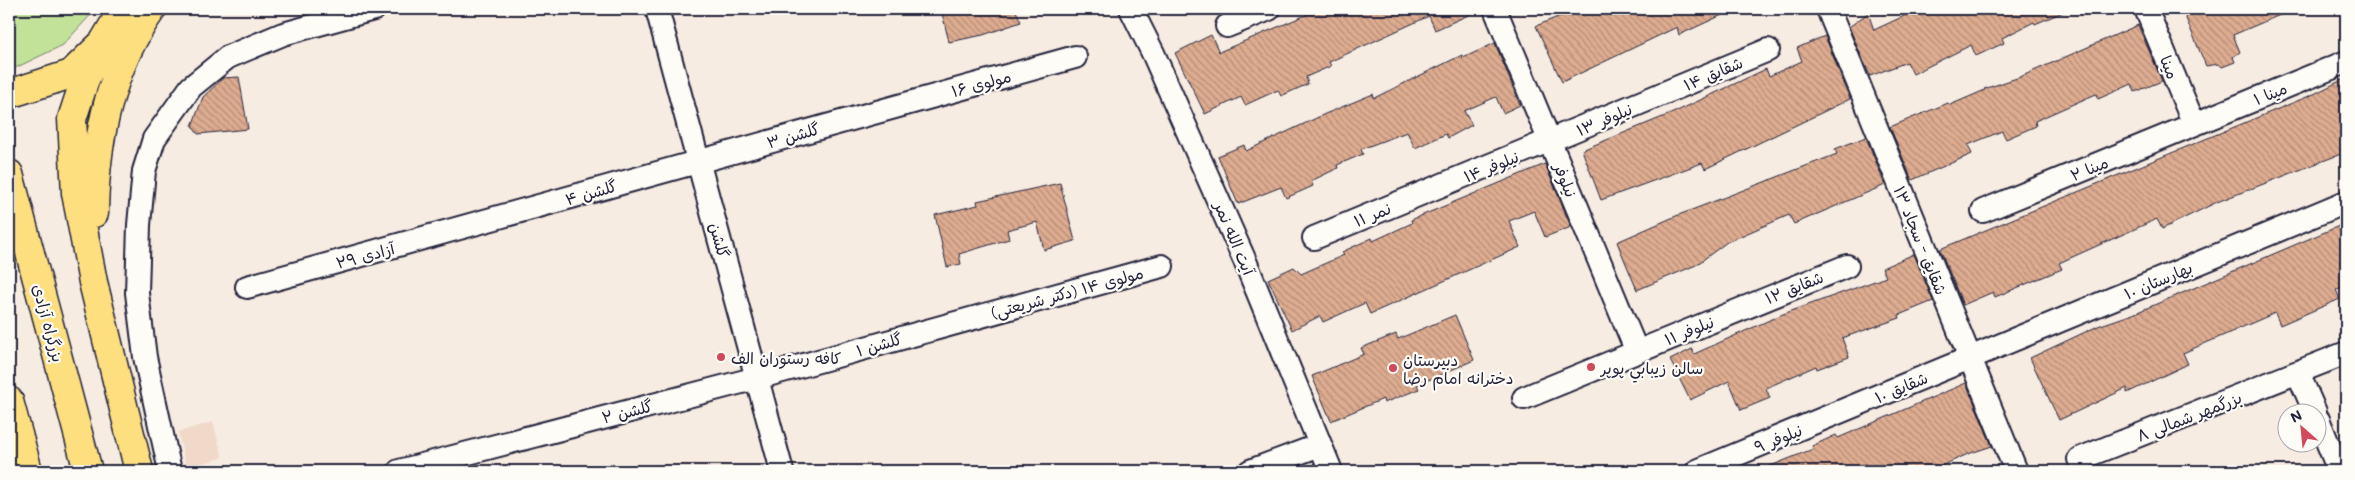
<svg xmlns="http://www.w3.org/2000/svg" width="2355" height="480" viewBox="0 0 2355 480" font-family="Mali,'Playpen Sans Arabic',sans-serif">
<defs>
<pattern id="building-back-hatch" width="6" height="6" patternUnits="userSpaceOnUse" patternTransform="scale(1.25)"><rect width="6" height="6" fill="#deac90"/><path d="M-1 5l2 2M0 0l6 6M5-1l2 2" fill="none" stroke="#b48c77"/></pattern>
</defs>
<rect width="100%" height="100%" fill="#f7ece2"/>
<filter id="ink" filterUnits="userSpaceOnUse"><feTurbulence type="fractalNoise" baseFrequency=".02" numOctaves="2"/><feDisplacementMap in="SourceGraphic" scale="10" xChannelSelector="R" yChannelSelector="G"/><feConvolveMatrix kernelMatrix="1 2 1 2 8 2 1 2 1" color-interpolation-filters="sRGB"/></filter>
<g filter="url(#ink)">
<path fill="#f0d9c9" d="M213 422 223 458 186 467 178 432Z"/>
<path fill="#c2e199" stroke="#72826a" d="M9 9H96L63 45 9 71Z"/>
<path fill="url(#building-back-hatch)" stroke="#22223b" d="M941 9H1015L1021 22 983 35 949 42Z
M1320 9H1482L1435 30 1429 16 1329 62 1331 66 1306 77 1308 84 1281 96 1278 90 1245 105 1241 97 1205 114 1175 53 1211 35 1219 52Z
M1577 9H1735L1679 35 1677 27 1562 82 1536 26Z
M1919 9H2070L2035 24 2034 22 2002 38 2004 43 1976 56 1971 45 1913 74 1907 62 1870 76 1849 27 1868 13 1874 30Z
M2182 9H2294L2233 35 2240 52 2233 57 2235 62 2222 67 2219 64 2206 66Z
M2138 25 2162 81 2135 92 2132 84 2098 99 2096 94 2035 121 2036 126 2006 139 2002 131 1968 145 1972 154 1912 180 1890 127 1948 103 1950 105 1985 90 1984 89 2020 77Z
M1825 36 1850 99 1705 169 1702 163 1601 200 1582 150 1675 112 1766 69 1769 76 1802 61 1797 48Z
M1495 43 1520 105 1503 113 1496 97 1464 111 1472 125 1448 138 1446 134 1415 148 1407 132 1361 149 1363 154 1337 165 1338 168 1311 181 1313 186 1286 198 1281 187 1238 204 1218 156 1244 145 1246 151 1325 114 1373 94 1374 98 1462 55 1463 58Z
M239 77 248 129 198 134 192 126 203 97 223 78Z
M2346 78V152L2217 202 2162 229 2157 219 2059 263 2062 269 1995 297 1993 292 1963 305 1940 249 2314 94Z
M1866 137 1885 185 1794 224 1789 215 1727 242 1696 265 1637 290 1617 242 1676 216 1837 154 1835 149Z
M1545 164 1571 227 1545 237 1534 211 1509 221 1520 247 1370 314 1365 303 1323 322 1320 316 1292 330 1268 279 1294 267 1301 274 1344 255 1342 252 1372 238 1373 241 1412 223 1411 220Z
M1060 183 1075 241 1044 250 1037 222 1007 230 1009 239 959 254 961 264 947 267 935 215 978 205 977 201Z
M2346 223V285L2336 290 2340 299 2280 325 2275 313 2183 353 2188 364 2127 393V388L2059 420 2030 358 2098 326 2133 314Z
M1914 254 1933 301 1899 315 1900 318 1842 338 1849 357 1817 369 1816 366 1766 388 1770 398 1741 410 1729 381 1690 400 1670 360 1692 349 1694 354 1783 314 1886 277 1882 268Z
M1455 315 1474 360 1417 385 1419 389 1384 403 1383 399 1331 421 1312 376 1364 354 1361 348 1396 334 1398 339Z
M1966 383 1992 446 1968 454 1930 471H1868L1865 464 1849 471H1758L1813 449 1812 446 1836 435 1838 438Z"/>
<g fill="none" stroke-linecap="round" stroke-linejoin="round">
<g stroke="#22223b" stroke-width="26">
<path id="minor" d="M657 9 782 471
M1131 9 1153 53 1245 261 1331 471
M1495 9 1637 352
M1828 9 2016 471
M2146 9 2194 124
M1227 26 1269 9
M1983 211 2346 62
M1314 238 1768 50
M247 287 1075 57
M2298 373 2315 412
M1524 398 1847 266
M2318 419 2339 471
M2079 459 2346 353
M170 471 145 357 137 293 139 225 144 171 154 139 191 87 228 57 283 34 374 9
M399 471 757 378 1162 266
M1250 471 1320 445
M1697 471 2346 202"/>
</g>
<g stroke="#22223b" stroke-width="31">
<path id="major" d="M9 94 71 74 103 43 123 9"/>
</g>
<g stroke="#22223b" stroke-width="31">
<path id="highway" d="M103 43 85 79 72 119 76 193 93 282 139 471
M9 174 88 471
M94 213C95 140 109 69 152 9
M9 401 28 471"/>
</g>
<use href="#minor" stroke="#fdfcf7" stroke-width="22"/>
<use href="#major" stroke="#fddf80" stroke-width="28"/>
<use href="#highway" stroke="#fddf80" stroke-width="28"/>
</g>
</g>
<g fill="#d1495b" stroke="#fdfcf7" stroke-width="2">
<circle cx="721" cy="357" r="5"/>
<circle cx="1591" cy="367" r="5"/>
<circle cx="1393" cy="368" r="5"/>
</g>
<g text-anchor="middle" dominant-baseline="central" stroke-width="4.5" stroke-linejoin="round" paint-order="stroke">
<g font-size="16" fill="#22223b" stroke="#fdfcf7">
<text transform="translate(2170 67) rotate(68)">مینا</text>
<text transform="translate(1713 73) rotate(-23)">شقایق ۱۴</text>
<text transform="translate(981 83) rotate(-15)">مولوی ۱۶</text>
<text transform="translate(2270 93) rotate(-22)">مینا ۱</text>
<text transform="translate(1604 119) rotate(-23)">نیلوفر ۱۳</text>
<text transform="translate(793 135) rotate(-16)">گلشن ۳</text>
<text transform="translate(1491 166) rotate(-22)">نیلوفر ۱۴</text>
<text transform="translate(2089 168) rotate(-22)">مینا ۲</text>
<text transform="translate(1566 180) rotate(68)">نیلوفر</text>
<text transform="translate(591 192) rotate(-16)">گلشن ۴</text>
<text transform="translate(1372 214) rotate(-22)">نمر ۱۱</text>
<text transform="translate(1235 238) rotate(67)">آیت الله نمر</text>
<text transform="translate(720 240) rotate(75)">گلشن</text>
<text transform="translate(1921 240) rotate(68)">شقایق - سجاد ۱۳</text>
<text transform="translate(365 255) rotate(-15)">آزادی ۲۹</text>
<text transform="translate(2158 280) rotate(-23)">بهارستان ۱۰</text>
<text transform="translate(1794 287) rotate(-22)">شقایق ۱۲</text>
<text transform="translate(1067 292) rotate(-15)">مولوی ۱۴ (دکتر شریعتی)</text>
<text transform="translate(49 323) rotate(75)">بزرگراه آزادی</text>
<text transform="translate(1689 330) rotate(-22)">نیلوفر ۱۱</text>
<text transform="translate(879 344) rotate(-16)">گلشن ۱</text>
<text transform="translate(1901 387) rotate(-23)">شقایق ۱۰</text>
<text transform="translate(627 411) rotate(-14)">گلشن ۲</text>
<text transform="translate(2189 416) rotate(-21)">بزرگمهر شمالی ۸</text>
<text transform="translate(1778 438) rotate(-22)">نیلوفر ۹</text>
</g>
<g font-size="16" fill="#22223b" stroke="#fdfcf7" text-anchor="start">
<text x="731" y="357">کافه رستوران الف</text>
<text x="1403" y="359">دبیرستان<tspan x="1403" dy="18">دخترانه امام رضا</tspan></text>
<text x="1601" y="367">سالن زيبابي پوپر</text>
</g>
</g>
<rect width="2355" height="480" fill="none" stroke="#fdfcf7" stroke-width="30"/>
<rect x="15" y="15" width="2325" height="450" fill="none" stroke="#22223b" stroke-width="2" filter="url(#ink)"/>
<g transform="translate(2302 428) rotate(333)"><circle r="24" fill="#fdfcf7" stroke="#a5a5ac"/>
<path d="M0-4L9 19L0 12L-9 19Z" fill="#d1495b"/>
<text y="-8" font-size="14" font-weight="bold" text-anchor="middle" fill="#22223b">N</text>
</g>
</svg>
